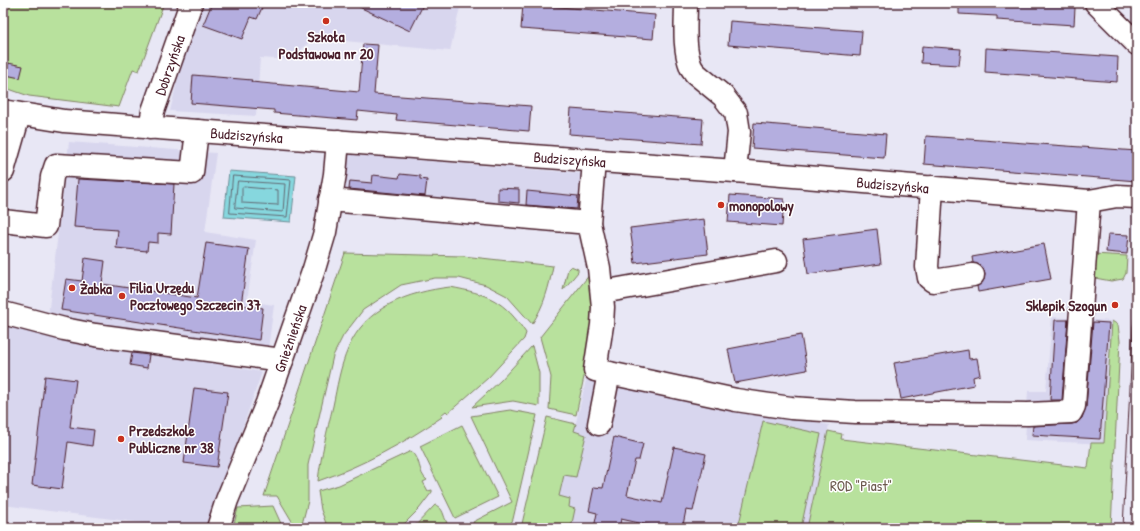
<svg xmlns="http://www.w3.org/2000/svg" width="1140" height="531" viewBox="0 0 1140 531" font-family="'Patrick Hand',sans-serif">
<rect width="100%" height="100%" fill="#e8e7f5"/>
<filter id="ink" filterUnits="userSpaceOnUse"><feTurbulence type="fractalNoise" baseFrequency=".025" numOctaves="2"/><feDisplacementMap in="SourceGraphic" scale="8" xChannelSelector="R" yChannelSelector="G"/><feConvolveMatrix kernelMatrix="1 2 1 2 8 2 1 2 1" color-interpolation-filters="sRGB"/></filter>
<g filter="url(#ink)">
<path fill="#d8d6ee" d="M202 3H461L450 51 313 38 291 60 260 58 256 116 170 111 184 53Z
M69 142 216 153 205 232 256 240 247 301 274 305 268 349 48 316Z
M341 154 590 174 585 215 336 195Z
M1052 317 1112 321 1104 444 1025 440 1028 391H1046Z
M3 320 57 336 262 372 212 515 209 528H182L3 505Z
M587 376 829 425 807 528H551Z"/>
<path fill="#b8e19d" stroke="#818064" d="M3 3H164L139 71 133 69 119 107 29 96 3 87Z
M345 253 463 256 553 266C549 287 544 306 532 324L507 296 486 285 459 278H435L401 285 363 310 343 336 333 356 308 465V501L301 528H296L277 496H264Z
M1094 254 1127 256 1126 273 1123 279 1111 281 1095 278 1092 270Z
M571 266 578 269V272L563 290 568 269Z
M590 274 599 305 576 415 549 409 551 377 540 337Z
M450 287C488 294 504 300 526 333L524 339 488 378 448 413 446 411 441 415 442 417C404 443 362 466 318 481 321 455 327 431 333 406 337 387 340 367 348 349 365 307 408 292 450 287Z
M1112 321 1118 325 1120 341 1111 528H807L828 431 842 434 841 439 1088 468 1091 443H1104Z
M532 346 539 373V406L513 401 472 407 501 380Z
M510 410 537 415 513 519 509 528H476L473 522 512 502 471 416Z
M547 417 576 424 574 431 586 435 576 477 564 475 559 496 570 499 569 507 575 509 571 528H521Z
M763 421 821 434 801 528H738Z
M462 425 498 497 455 518 420 446Z
M411 451C421 457 418 474 427 480L423 482 428 491 432 490V492L419 509 400 528H371L368 524 364 528H330L327 526 321 510 318 491 339 485Z
M435 505C444 508 443 516 447 523L444 525 446 528H413Z
M273 506 283 528H233L238 508Z"/>
<path fill="#86d7de" stroke="#6e8d96" d="M229 171 296 176 291 222 224 217Z"/>
<g fill="none" stroke-linecap="round" stroke-linejoin="round">
<path stroke="#626973" stroke-width="1" d="M233 176 291 180 287 217 230 213Z
M238 181 285 184 283 212 235 208Z
M244 187 278 190V205L242 203V189Z"/>
</g>
<path fill="#b4aedf" stroke="#4a1f2b" d="M212 3H264L257 19 251 17 242 39 203 25Z
M351 3H424L410 31Z
M959 3H1071L1075 8 1074 25 997 20V16L959 14Z
M523 4 655 15 653 39 521 29Z
M730 21 862 31 860 56 728 45Z
M363 44 378 45 374 94 531 106 529 131 396 120 397 115 358 111 357 120 274 113V110L191 103 193 75 252 80 251 82 359 92Z
M922 46 961 49 959 65 921 63Z
M986 48 1118 57 1117 82 985 72Z
M8 63 23 66 20 78 6 75Z
M571 109 703 119 701 144 569 134Z
M754 123 886 134 884 158 752 148Z
M926 136 1137 151V181L924 164Z
M400 174 420 176V179L427 180 425 196 349 189 350 181 372 183 373 175 399 178Z
M78 179 174 184 171 234 158 233V243L148 242 147 251 116 248 118 230 74 227Z
M498 188 519 189V203L498 201Z
M527 191 578 196 577 209 526 205Z
M730 195 784 199 782 226 728 222Z
M704 219 708 254 635 263 630 228Z
M877 229 881 264 808 274 803 239Z
M1108 234 1129 235 1127 254 1106 252Z
M206 243 249 249 241 305 263 308 259 340 61 310 66 279 82 281 85 258 105 261 102 284 197 298Z
M1044 244 1051 279 978 292 977 286 984 280 985 273 982 267 973 263 972 257Z
M1055 320H1068L1062 400H1050Z
M1093 322 1109 323 1100 439 1032 435 1033 426 1072 424 1077 423 1082 418 1086 407Z
M801 335 807 370 735 383 728 349Z
M968 350 969 359 977 358 980 375 973 377 974 385 901 399 894 363Z
M132 353 149 355 147 368 130 365Z
M45 376 76 380 70 427 94 430 92 446 68 442 62 489 32 485Z
M194 388 228 392 217 467 184 463Z
M614 437 643 444 639 460H635L627 495 662 503 674 447 706 454 693 511 686 510 683 525 681 524 680 528H653V526L621 519 619 528H594L597 513 589 511 594 487 603 488Z"/>
<g fill="none" stroke-linecap="round" stroke-linejoin="round">
<g stroke="#4a1f2b" stroke-width="25">
<g id="minor">
<path d="M686 3C686 23 683 47 691 67L695 73 723 96 736 113 739 132 735 171"/>
<path d="M1096 3 1137 44"/>
<path id="s1" d="M3 111 64 121 735 171 1089 201 1117 196 1137 197"/>
<path id="s2" d="M150 128 153 111 191 3"/>
<path d="M594 161 589 223 599 268 603 307 602 325 595 370 736 400 791 408 855 412 1028 414 1071 412 1074 406 1089 201"/>
<path d="M3 171 19 115"/>
<path d="M932 187 927 267 929 278 933 281 973 275"/>
<path d="M330 200 589 223"/>
<path d="M3 221 46 226 52 177 56 165 192 173 197 131"/>
<path d="M602 292 776 261"/>
<path d="M3 313 64 329 95 335 282 360"/>
<path d="M599 424 609 373"/>
<path id="s3" d="M218 528 227 500 267 403 314 269 325 232 335 174 338 141"/>
</g>
</g>
<use href="#minor" stroke="#fff" stroke-width="22"/>
<path stroke="#4a1f2b" stroke-width="1" d="M1123 528 1133 327 1137 301"/>
</g>
</g>
<g fill="#c8321e" stroke="#fff" stroke-width="1.5">
<circle cx="326" cy="21" r="4"/>
<circle cx="721" cy="205" r="4"/>
<circle cx="72" cy="288" r="4"/>
<circle cx="122" cy="296" r="4"/>
<circle cx="1115" cy="305" r="4"/>
<circle cx="121" cy="439" r="4"/>
</g>
<g text-anchor="middle" dominant-baseline="central" stroke-width="3" stroke-linejoin="round" paint-order="stroke">
<g font-size="15" font-weight="bold" fill="#4a1f2b" stroke="#fff" text-anchor="start">
<text x="326" y="36" text-anchor="middle">Szkoła<tspan x="326" dy="17">Podstawowa nr 20</tspan></text>
<text x="729" y="205">monopolowy</text>
<text x="130" y="287">Filia Urzędu<tspan x="130" dy="17">Pocztowego Szczecin 37</tspan></text>
<text x="80" y="288">Żabka</text>
<text x="1107" y="305" text-anchor="end">Sklepik Szogun</text>
<text x="129" y="430">Przedszkole<tspan x="129" dy="17">Publiczne nr 38</tspan></text>
</g>
<g font-size="15" fill="#4a1f2b" stroke="#fff">
<text stroke="none"><textPath href="#s2" startOffset="66">Dobrzyńska</textPath></text>
<text stroke="none"><textPath href="#s1" startOffset="245">Budziszyńska</textPath></text>
<text stroke="none"><textPath href="#s1" startOffset="569">Budziszyńska</textPath></text>
<text stroke="none"><textPath href="#s1" startOffset="893">Budziszyńska</textPath></text>
<text stroke="none"><textPath href="#s3" startOffset="203">Gnieźnieńska</textPath></text>
</g>
<g font-size="15" fill="#6b594d" stroke="#fff">
<text x="861" y="485">ROD "Piast"</text>
</g>
</g>
<rect width="1140" height="531" fill="none" stroke="#fff" stroke-width="16"/>
<rect x="8" y="8" width="1124" height="515" fill="none" stroke="#4a1f2b" stroke-width="1.5" filter="url(#ink)"/>
</svg>
